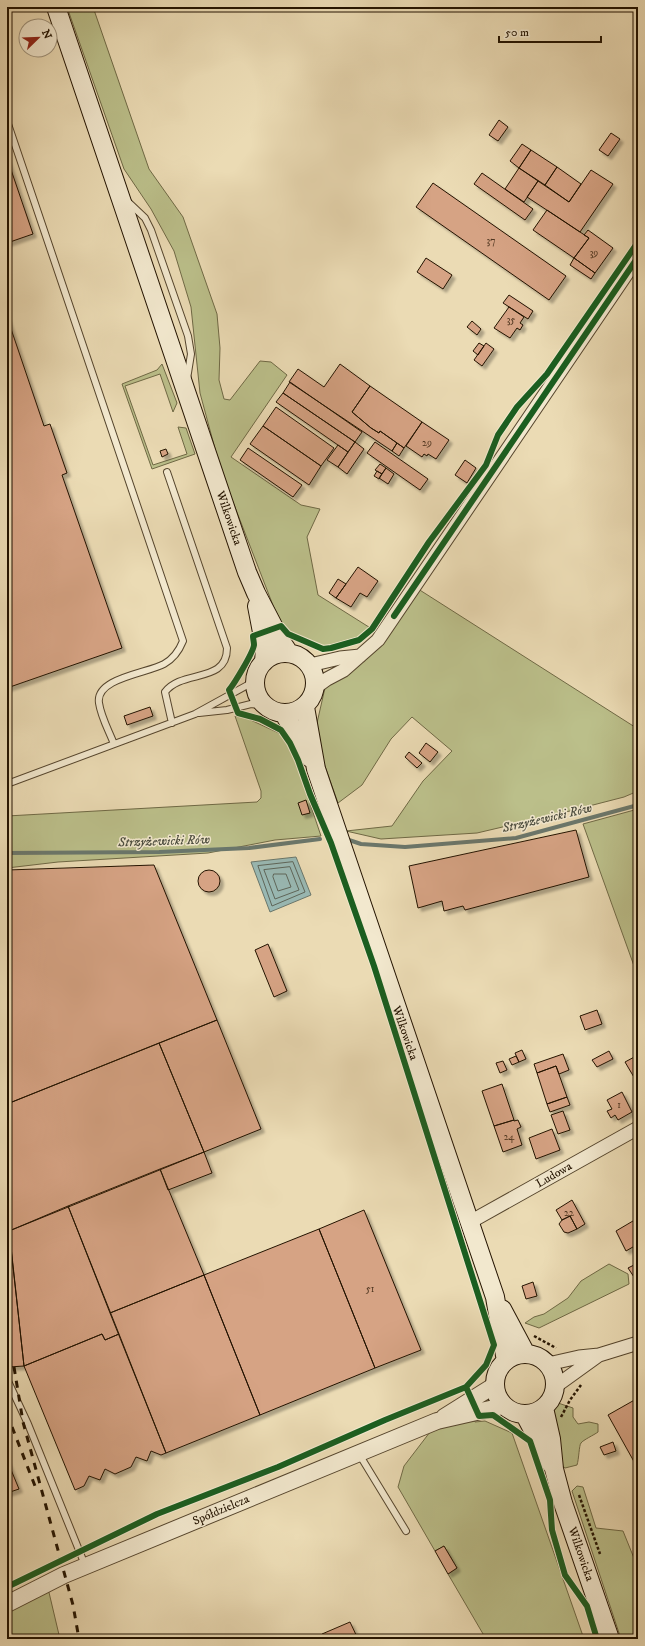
<svg xmlns="http://www.w3.org/2000/svg" width="645" height="1646" viewBox="0 0 645 1646" font-family="'IM FELL DW Pica',serif">
<defs>
<filter id="shadow"><feDropShadow dx="3.5" dy="3.5" stdDeviation="1" flood-color="#0004"/></filter>
</defs>
<rect width="100%" height="100%" fill="#ebdbb4"/>
<filter id="stains"><feTurbulence type="fractalNoise" baseFrequency=".005" numOctaves="4"/><feColorMatrix values="0 0 0 0 .2 0 0 0 0 .09 0 0 0 0 .02 0 0 0 .5 -.17"/></filter>
<radialGradient id="worn" r=".72"><stop offset=".6" stop-color="#630" stop-opacity="0"/><stop offset="1" stop-color="#630" stop-opacity=".3"/></radialGradient>
<path fill="#bbbf8a" stroke="#6f6945" d="M67 7H93L149 169 183 217 217 314 220 348 219 380 224 399 230 400 260 361 271 362 287 375 231 457 301 505 320 509 307 537 318 595 372 629 359 640 331 648 323 649 288 634 281 626 221 471 200 393 191 307 174 251 151 209 124 169Z
M162 364 177 403 173 412 160 374 125 386 153 465 187 454 178 427 186 428 195 454 152 469 122 384 157 370Z
M415 587 638 729V791L624 797 562 813 477 833 381 839 346 831 392 826 423 781 452 751 412 717 391 739 362 785 338 803 320 752 317 723 327 679 344 670Z
M235 716H242L283 735 296 762 321 836 275 840 208 853 58 862 7 868V816L257 802 261 798V791Z
M638 809V977L583 824Z
M609 1264 628 1274 629 1284 539 1328 525 1323 534 1317 544 1314 568 1298 581 1281Z
M551 1403H558L573 1408V1417L578 1424 589 1422 598 1424V1432C594 1435 583 1440 581 1443 579 1445 579 1459 577 1465L565 1468 561 1465Z
M473 1417 475 1422 485 1421 512 1433 584 1639H486L448 1574 457 1568 444 1546 435 1551 398 1487 404 1466 430 1432Z
M577 1486 583 1487 596 1528 623 1531 638 1568V1639H621L572 1491Z
M47 1584 60 1639H7V1604Z"/>
<path fill="#99b9b4" stroke="#6a776c" d="M296 857 311 895 270 912 251 862Z"/>
<g fill="none" stroke-linecap="round" stroke-linejoin="round">
<path stroke="#5e665a" stroke-width="1" d="M293 862 305 892 272 906 258 866Z
M290 867 299 890 275 899 264 870Z
M274 874H286L291 887 278 891 273 877Z"/>
<path stroke="#6a776c" stroke-width="4" d="M346 839 361 844 405 847 516 838 638 805
M7 853 159 852 249 848 320 839"/>
</g>
<path fill="#d6a384" stroke="#231300" filter="url(#shadow)" d="M499 120 508 127 498 141 489 135Z
M611 133 620 139 608 156 599 150Z
M522 144 531 150 519 168 510 161Z
M531 150 557 167 545 185 519 168Z
M7 158 33 234 7 243Z
M557 167 581 184 569 202 545 185Z
M519 168 538 181 524 202 505 189Z
M591 170 613 184 580 232 527 197 538 181 569 202Z
M482 173 533 209 525 220 474 184Z
M433 183 566 276 549 300 416 207Z
M547 210 589 238 574 258 533 230Z
M588 230 613 248 595 273 574 258 589 238 584 235Z
M426 258 452 275 443 289 417 272Z
M574 258 595 273 591 279 570 265Z
M509 295 533 311 528 319 503 303Z
M509 307 524 317 520 323 523 325 520 330 517 328 510 338 494 328Z
M7 317 44 426 50 424 67 473 62 475 122 648 7 688Z
M472 321 481 329 477 335 467 327Z
M479 343 484 346 478 355 473 351Z
M486 343 494 349 482 366 474 360Z
M340 364 370 386 352 412 371 428 379 433 380 431 397 443 392 451 289 382 298 369 324 387Z
M290 382 362 432 355 442 283 393Z
M370 386 422 422 404 448 380 431 379 433 371 428 352 412Z
M283 393 355 442 348 452 276 402Z
M276 407 334 448 321 466 263 426Z
M422 422 449 440 436 459 428 454 427 456 424 454 422 457 406 446Z
M263 426 321 466 309 485 250 444Z
M355 442 364 449 347 474 338 467Z
M375 442 428 479 420 490 367 453Z
M397 443 404 448 399 456 392 451Z
M338 445 348 452 338 467 327 460Z
M248 448 302 485 293 497 240 460Z
M166 449 168 454 162 457 160 451Z
M465 460 476 468 467 483 455 475Z
M380 464 386 468 382 474 375 470Z
M386 468 394 474 388 484 379 478Z
M377 471 382 474 379 479 374 476Z
M358 567 378 581 367 597 360 593 351 607 336 598Z
M338 579 346 584 336 598 329 593Z
M150 707 153 716 127 725 124 716Z
M426 743 438 752 430 762 419 753Z
M409 752 422 763 417 768 405 757Z
M306 800 310 813 302 815 298 803Z
M576 830 589 877 465 910 463 906 444 911 442 901 418 908 409 866Z
M154 865 217 1020 7 1104V870Z
M198 881a11 11 0 1 1 22 0a11 11 0 1 1-22 0Z
M268 944 287 991 274 997 255 950Z
M597 1010 602 1024 585 1030 580 1016Z
M217 1020 261 1129 204 1152 159 1043Z
M159 1043 204 1152 9 1231 7 1209V1104Z
M522 1050 526 1059 519 1062 515 1053Z
M609 1051 613 1059 597 1067 592 1060Z
M563 1054 569 1070 559 1074 556 1066 537 1073 534 1064Z
M638 1055V1084L625 1062Z
M516 1056 519 1062 512 1065 509 1059Z
M503 1061 507 1070 500 1073 496 1063Z
M556 1066 567 1097 547 1104 537 1073Z
M502 1084 514 1120 494 1126 482 1091Z
M622 1092 632 1112 618 1120 615 1115 611 1118 607 1111 612 1109 607 1100Z
M567 1097 570 1105 550 1112 547 1104Z
M563 1111 570 1130 558 1134 551 1115Z
M514 1120V1121L518 1120 521 1127 517 1129 522 1145 503 1152 494 1126Z
M552 1129 560 1150 536 1159 529 1138Z
M204 1152 212 1173 168 1190 160 1169Z
M160 1169 204 1275 110 1313 68 1206Z
M572 1200 585 1224 577 1229 570 1216 562 1220 556 1210Z
M68 1206 119 1334 105 1340 102 1334 24 1366 9 1231Z
M7 1210 24 1366 9 1367 7 1349Z
M364 1210 421 1350 375 1368 319 1229Z
M570 1216 577 1229 568 1233 564 1232 559 1224 562 1220Z
M638 1218V1244L626 1251 616 1231Z
M319 1229 375 1368 260 1415 204 1275Z
M638 1263V1275L634 1277 628 1268Z
M204 1275 260 1415 166 1453 110 1313Z
M533 1282 537 1296 526 1299 522 1286Z
M102 1334 105 1340 119 1334 166 1453 161 1455 151 1451 147 1461 136 1457 131 1467 115 1474 105 1469 100 1480 89 1476 84 1486 75 1490 24 1366Z
M638 1398V1466L637 1467 608 1415Z
M613 1442 616 1451 604 1455 600 1447Z
M7 1460 19 1489 7 1493Z
M444 1546 457 1568 448 1574 435 1551Z
M350 1622 358 1639H324L322 1634Z"/>
<g fill="none" stroke-linecap="round" stroke-linejoin="round">
<g stroke="#55452d" stroke-width="8">
<path id="service" d="M7 121 183 641C179 651 173 659 164 664 148 673 95 678 99 703 101 717 109 731 114 744
M126 200 145 218 151 230 188 336 191 354 187 379
M167 472 227 648C227 684 182 669 165 692L172 723
M199 713 227 710 251 704 265 706
M7 784 195 714 255 681
M7 1379 28 1424 85 1565
M359 1454 406 1531"/>
</g>
<g stroke="#55452d" stroke-width="15">
<path id="minor" d="M310 665 340 658 360 656
M316 687 327 679 344 670 378 640 638 257
M470 1222 638 1128
M548 1364 579 1357 599 1355 638 1343
M556 1386 599 1355"/>
</g>
<g stroke="#55452d" stroke-width="18">
<path id="tertiary" d="M444 1417 495 1385
M7 1604 64 1575 437 1421 503 1406"/>
</g>
<g stroke="#231300" stroke-width="20">
<path id="secondary" d="M56 7 247 572 256 593 281 641 289 653
M257 606 265 648 264 662
M255 683a30 30 0 1 1 60 0a30 30 0 1 1-60 0Z
M305 707 316 769 495 1297 506 1361
M284 714 310 758
M502 1309 526 1354
M495 1384a30 30 0 1 1 60 0a30 30 0 1 1-60 0Z
M544 1408 551 1439 554 1469 563 1503 610 1639
M525 1415 551 1464"/>
</g>
<path stroke="#231300" stroke-width="2.5" stroke-dasharray="3 2" stroke-linecap="butt" d="M534 1336 556 1348
M561 1417 570 1400 581 1385
M579 1495 600 1554"/>
<use href="#service" stroke="#f2e8ce" stroke-width="6"/>
<use href="#minor" stroke="#f2e8ce" stroke-width="13"/>
<use href="#tertiary" stroke="#f2e8ce" stroke-width="16"/>
<use href="#secondary" stroke="#f2e8ce" stroke-width="18"/>
<path stroke="#231300" stroke-width="3" stroke-dasharray="7 7" stroke-linecap="butt" d="M14 1367 23 1422 73 1605 79 1639
M7 1414 35 1486"/>
<g stroke="#f2e8ce" stroke-width="8">
<path id="cycleway" d="M394 616 638 257
M466 1387 479 1416 493 1415 530 1441 550 1500 552 1530 565 1575 587 1606 597 1639
M7 1587 157 1514 278 1467 385 1420 466 1387 486 1365 494 1345 374 966 331 843 310 794 298 760 290 743 281 730 260 719 238 713 229 690C234 684 253 653 254 645 254 642 253 639 253 636L281 626 288 634 323 649 331 648 359 640 372 629 429 542 486 465 498 435 517 407 547 374 638 242"/>
</g>
<use href="#cycleway" stroke="#1b5e20" stroke-width="6"/>
</g>
<g text-anchor="middle" dominant-baseline="central" stroke-width="3" stroke-linejoin="round" paint-order="stroke">
<g font-size="10" fill="#503721">
<text x="491" y="241">37</text>
<text x="594" y="253">39</text>
<text x="511" y="320">35</text>
<text x="427" y="443">29</text>
<text x="619" y="1105">1</text>
<text x="509" y="1137">24</text>
<text x="569" y="1213">22</text>
<text x="370" y="1289">51</text>
</g>
<g font-size="12" fill="#231300" stroke="#f2e8ce">
<text transform="translate(229 518) rotate(71)">Wilkowicka</text>
<text transform="translate(405 1033) rotate(71)">Wilkowicka</text>
<text transform="translate(554 1175) rotate(-30)">Ludowa</text>
<text transform="translate(221 1510) rotate(-23)">Spółdzielcza</text>
<text transform="translate(581 1554) rotate(71)">Wilkowicka</text>
</g>
<g font-size="13" font-style="italic" fill="#4c4d3f" stroke="#f2e8ce">
<text transform="translate(547 818) rotate(-13)">Strzyżewicki Rów</text>
<text transform="translate(164 841) rotate(-2)">Strzyżewicki Rów</text>
</g>
</g>
<rect width="645" height="1646" fill="none" stroke="#ebdbb4" stroke-width="24"/>
<rect x="8" y="8" width="629" height="1630" fill="none" stroke="#231300" stroke-width="2"/>
<rect x="12" y="12" width="621" height="1622" fill="none" stroke="#231300"/>
<g transform="translate(38 38) rotate(67)"><circle r="19" fill="#f2e8ce" stroke="#9f937c"/>
<path d="M0-3L7 15L0 10L-7 15Z" fill="#8f2418"/>
<text y="-6" font-size="11" font-weight="bold" text-anchor="middle" fill="#231300">N</text>
</g>
<path d="M499 36v6h102v-6" fill="none" stroke="#231300" stroke-width="2"/>
<text x="505" y="36" font-size="12" fill="#231300" stroke="#f2e8ce" stroke-width="3" paint-order="stroke">50 m</text>
<rect width="100%" height="100%" filter="url(#stains)"/>
<rect width="100%" height="100%" fill="url(#worn)"/>
</svg>
